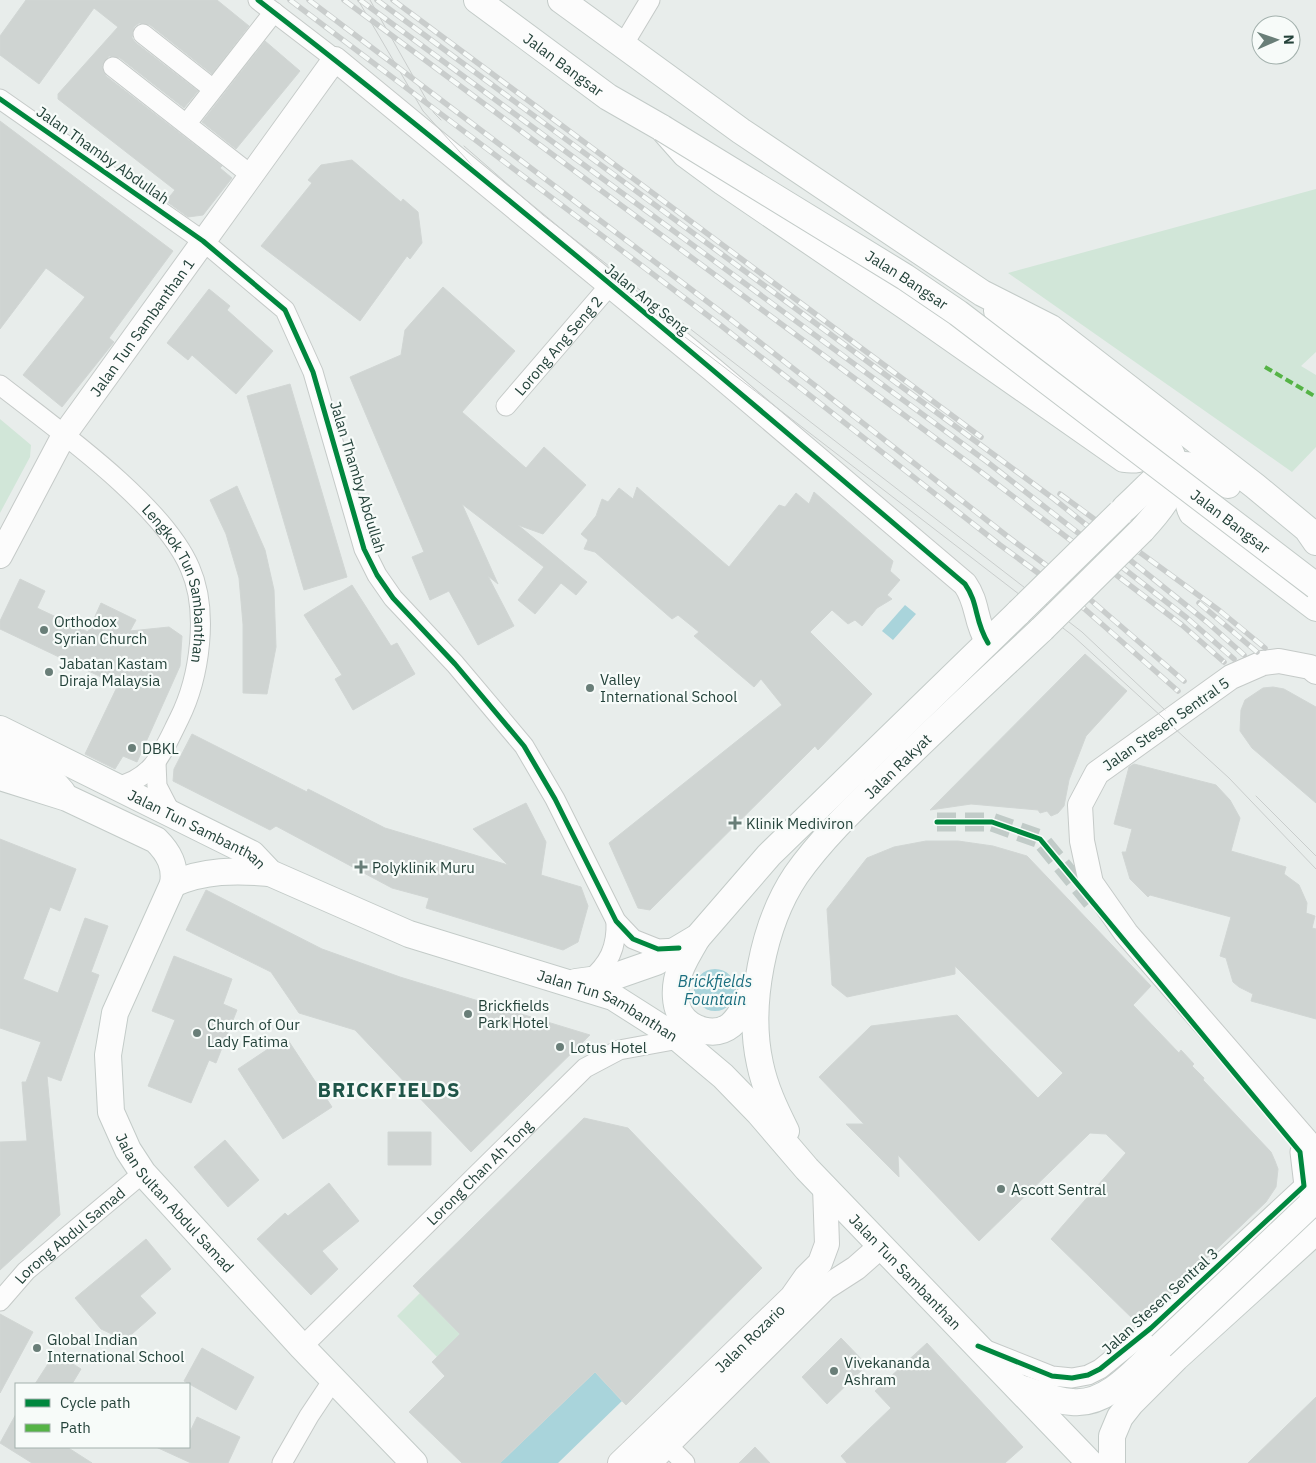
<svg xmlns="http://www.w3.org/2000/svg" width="1316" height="1463" viewBox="0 0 1316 1463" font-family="'IBM Plex Sans',sans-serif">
<rect width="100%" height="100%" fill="#e8edeb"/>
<path fill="#d1e6d8" d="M1316 189V352L1301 366 1316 375V447L1292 472 1008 273Z
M0 419 31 445 30 457 0 513Z
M420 1293 460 1334 437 1357 397 1316Z"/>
<path fill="#a9d4db" d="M905 605 916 614 893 640 882 631Z
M694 990a21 21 0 1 1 42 0a21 21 0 1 1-42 0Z
M595 1372 622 1401 558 1463H500Z"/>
<path fill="#cfd4d2" stroke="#d1d6d4" d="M26 0H217L249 26 212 74 150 25 139 23 134 27 132 38 136 43 198 91 184 108 120 58 109 56 102 65 106 76 222 166 220 168 232 178 203 215 188 217 166 201 175 190 58 99V94L118 27 94 8 39 84 0 55V36Z
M265 41 300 71 236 149 202 122Z
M0 121 173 251 109 338 114 342 62 407 23 375 85 297 46 268 0 329Z
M352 160 401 202 403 199 418 212 422 243 410 259 407 256 360 321 261 246 312 183 308 180 321 165Z
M443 287 515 351 462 412 526 468 544 447 586 485 543 534 518 525 587 582 576 595 561 583 535 614 518 600 544 567 462 504 498 584 488 576 514 626 478 645 449 591 430 600 412 557 424 552 350 377 401 355 405 330Z
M209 289 230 306 227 310 273 351 236 394 192 355 188 360 167 343Z
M290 384 347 577 304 590 247 396Z
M237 486 265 550 274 590 276 647 267 694 243 693V624L239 578 226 534 210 500Z
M637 487 729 567 779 505 785 507 796 493 809 504 814 492 893 561 890 571 900 580 887 595 892 599 877 608 862 626 855 620 848 624 832 610 810 632 872 694 818 750 815 746 650 910 638 908 609 843 782 705 761 679 754 687 694 636 699 632 678 615 672 619 595 552 584 549 588 540 581 534 596 516 602 499 608 502 619 488 633 499Z
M20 579 45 591 37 608 88 632 101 603 136 620 130 631 169 627 182 636 180 666 137 762 123 756 115 769 85 754 118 685 0 629V621Z
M352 585 391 646 397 643 415 674 353 710 335 679 342 675 304 615Z
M1085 654 1127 691 1086 736 1069 780 1064 806 1058 813 1051 816 1047 811 1040 813 1038 810 971 804 930 810Z
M1273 687 1284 689 1316 707V803L1252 748 1240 731 1241 710 1245 700 1263 688Z
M192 734 307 792 308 789 385 828 508 865 473 829 526 803 546 842 541 875 581 887 588 906 578 942 563 950 426 908 429 898 392 888 276 826 270 830 173 781 174 769Z
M1134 764 1216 785 1230 800 1240 818 1231 851 1286 867 1284 874 1299 885 1307 903 1306 913 1315 916 1312 928 1316 929V1019L1251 1001 1253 994 1239 987 1233 982 1226 958 1220 956 1231 917 1150 895 1148 897 1130 879 1122 852H1126L1132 829 1114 824 1129 767Z
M0 839 76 869 60 911 50 907 23 979 58 993 85 918 108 926 91 972 99 975 61 1081 47 1076 60 1215 0 1270V1142L27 1141 22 1082H26L41 1042 0 1028Z
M926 841H958L993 846 1027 856 1151 986 1133 1005 1179 1053 1181 1050 1194 1064 1192 1066 1204 1078 1203 1080 1271 1152 1275 1161 1278 1169 1276 1187 1266 1202 1138 1324 1051 1239 1126 1153 1106 1134 1090 1133 979 1241 898 1155 899 1177 846 1124H864L819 1077 871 1026 957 1015 1038 1098 1063 1073 955 966V974L847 997 832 985 827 909 867 858 894 847Z
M206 890 322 949 400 977 590 1035 471 1152 355 1030 299 1013 271 972 186 930Z
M174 956 232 979 223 1004 237 1010 216 1063 209 1060 191 1103 148 1086 175 1020 152 1011Z
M286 1037 332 1107 283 1139 238 1069Z
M584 1118 628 1128 762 1268 626 1405 595 1372 500 1463H462L409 1412 445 1376 432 1362 460 1334 413 1286Z
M388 1132H431V1165H388Z
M225 1140 259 1180 228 1207 194 1167Z
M329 1183 359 1221 322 1251 338 1269 311 1295 257 1239 285 1213 288 1216Z
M146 1239 171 1269 140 1296 156 1313 125 1340 101 1329 75 1298Z
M0 1314 33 1332 0 1393Z
M841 1338 867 1365 827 1404 802 1377Z
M927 1343 1023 1447 1005 1463H847L841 1456 891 1408 875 1391Z
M202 1348 254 1377 236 1410 184 1381Z
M55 1353 81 1369 72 1384H35Z
M1316 1397V1463H1248Z
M16 1414V1447H67L92 1463H32L0 1443Z
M197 1417 240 1437 228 1463H191L156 1447H189V1434Z
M755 1447 770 1463H739Z"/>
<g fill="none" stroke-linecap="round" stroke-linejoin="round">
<path stroke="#c1cbc8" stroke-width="19" stroke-dasharray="19 9" stroke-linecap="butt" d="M937 822H992L1040 839 1096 907"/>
<g stroke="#c5cac8" stroke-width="21">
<g id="minor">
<path d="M258 0 335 59"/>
<path d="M143 34 213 89"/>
<path d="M623 45 650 0"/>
<path d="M113 67 251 175"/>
<path d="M0 99 203 241 285 310 313 372 364 549 377 575 393 598 455 664 524 746 555 799 616 921 633 939 658 949 678 948"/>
<path d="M187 123 274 12"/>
<path id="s1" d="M0 385C55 428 163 504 190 568 209 611 200 677 179 719 163 751 154 779 115 787"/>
<path id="s2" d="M506 406 610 285"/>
<path d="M156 763 157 786 172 815"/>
<path d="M589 981C609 964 617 948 616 921"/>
<path id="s3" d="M0 1301 26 1271 143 1173"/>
<path id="s4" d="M302 1347 585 1068 619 1050 679 1039"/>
<path d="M984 1349 1052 1376 1072 1378 1088 1375 1100 1369 1151 1328 1304 1186 1300 1152"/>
<path d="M658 1436 685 1463"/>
<path d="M282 1463 309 1416 333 1380"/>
</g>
</g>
<g stroke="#c5cac8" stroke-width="26">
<g id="tertiary">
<path id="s5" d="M0 556 64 435 335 59 713 370 965 584C979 604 974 620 988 643"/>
<path d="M1316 672 1310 667 1279 661 1263 663 1231 677 1097 773 1080 805 1082 841 1091 883 1126 933 1316 1152"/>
<path id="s6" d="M620 1463 792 1297 806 1277 820 1263 827 1244 825 1187"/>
<path d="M649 1463 825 1288 856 1268 881 1246"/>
</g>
</g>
<g stroke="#c3cbc8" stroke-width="28">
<g id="secondary">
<path id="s7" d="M477 0 608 97 662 128 685 154 723 182 911 310 1124 459C1150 463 1153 446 1148 424"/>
<path d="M561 0 741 131 982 293 1051 328 1255 486 1307 529 1316 542"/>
<path d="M997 311 1005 321 1148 424C1192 464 1178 491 1142 530"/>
<path d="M1200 475C1188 484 1185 500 1192 513L1316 608"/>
<path d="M1125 508C1166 471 1174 445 1228 485"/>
<path id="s8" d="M0 729 252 854 270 873 409 934 613 997 679 1039 723 1076 759 1113 807 1169 1090 1463"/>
<path d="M0 751 46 774 62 792"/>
<path id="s9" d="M0 777 67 798 156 840C169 853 176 866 173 884L115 1013 108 1055 111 1112 128 1150 143 1173 302 1347 414 1463"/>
<path d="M173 884C204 870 236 870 270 873"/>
<path d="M697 938C690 951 680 965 677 980 675 990 675 1004 680 1014 690 1030 715 1038 731 1025 742 1015 749 999 754 985"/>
<path d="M576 982 613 977 656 962 698 937 769 855 1019 612"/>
<path id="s10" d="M786 1131C775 1109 765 1088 760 1064 747 1006 763 924 796 875 822 838 856 806 888 775 939 725 991 677 1042 629"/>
<path d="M1313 1149 1316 1169"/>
<path d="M1020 1388C1037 1393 1054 1401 1072 1402 1108 1406 1138 1367 1161 1346"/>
<path d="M1112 1463V1436L1120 1417 1131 1403 1176 1358 1316 1231"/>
</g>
</g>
<use href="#minor" stroke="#fcfcfc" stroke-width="19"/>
<use href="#tertiary" stroke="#fcfcfc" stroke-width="24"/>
<use href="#secondary" stroke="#fcfcfc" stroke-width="26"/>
<path stroke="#c9cdcc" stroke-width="1" d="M358 0 423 111 477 171 611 280 1072 635 1229 778 1316 869
M370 0 434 113 441 120
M464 146 543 215 1082 632 1165 710
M1256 796 1316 856"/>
<g stroke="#c9cdcc" stroke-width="5.5">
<path id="rail" d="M290 0 719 324 1000 545 1071 597 1178 691
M309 0 725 315 1007 536 1078 589 1184 681
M344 0 981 472 1182 625 1224 662
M360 0 986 461 1187 618 1234 659
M377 0 1054 499 1207 622 1244 655
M393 0 981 437
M1060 494 1220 611 1265 648
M1199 603 1257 652"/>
</g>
<use href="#rail" stroke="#f7fbf9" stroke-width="4" stroke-dasharray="11" stroke-linecap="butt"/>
<g stroke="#c3cbc8" stroke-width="28" stroke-linecap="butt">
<g id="secondary-bridge">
<path id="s11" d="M662 128 905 277 958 313 1316 586"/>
<path d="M1019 612 1120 513"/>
<path d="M1042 629 1142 530"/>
<path d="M1161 1346 1311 1204 1316 1187"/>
</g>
</g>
<use href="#secondary-bridge" stroke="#fcfcfc" stroke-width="26"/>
<path stroke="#55b346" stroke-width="4" stroke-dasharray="8 4" stroke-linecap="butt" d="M1265 367 1316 397"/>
<g stroke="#f7fbf9" stroke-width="8">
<path id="cycleway" d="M258 0C500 187 732 386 965 584 979 604 974 620 988 643
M0 99 203 241 285 310 313 372 364 549 377 575 393 598 455 664 524 746 555 799 616 921 633 939 658 949 679 948
M937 822H992L1040 839 1300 1152 1304 1186 1151 1328 1100 1369 1088 1375 1072 1378 1052 1376 978 1346"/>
</g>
<use href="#cycleway" stroke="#00873e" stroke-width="5"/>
</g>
<g fill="#697e78" stroke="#f7fbf9" stroke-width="2">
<circle cx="44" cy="630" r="5"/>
<circle cx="49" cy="672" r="5"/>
<circle cx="590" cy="688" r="5"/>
<circle cx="132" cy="748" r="5"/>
<path d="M732.5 815.5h5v5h5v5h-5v5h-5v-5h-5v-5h5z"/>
<path d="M358.5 859.5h5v5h5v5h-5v5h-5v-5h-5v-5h5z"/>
<circle cx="468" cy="1014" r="5"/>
<circle cx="197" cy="1033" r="5"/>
<circle cx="560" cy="1047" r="5"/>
<circle cx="1001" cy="1189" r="5"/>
<circle cx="37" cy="1348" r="5"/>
<circle cx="834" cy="1371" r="5"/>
</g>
<g text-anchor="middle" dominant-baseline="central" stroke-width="4.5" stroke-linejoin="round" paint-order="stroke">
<g font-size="15" fill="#24423a" stroke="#f7fbf9">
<text stroke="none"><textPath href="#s7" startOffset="108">Jalan Bangsar</textPath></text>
<text transform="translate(103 155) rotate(35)">Jalan Thamby Abdullah</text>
<text stroke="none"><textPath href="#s11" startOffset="288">Jalan Bangsar</textPath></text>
<text transform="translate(647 299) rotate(39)">Jalan Ang Seng</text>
<text stroke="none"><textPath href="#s5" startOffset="270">Jalan Tun Sambanthan 1</textPath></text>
<text stroke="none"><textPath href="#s2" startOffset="80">Lorong Ang Seng 2</textPath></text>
<text transform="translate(358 477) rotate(73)">Jalan Thamby Abdullah</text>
<text stroke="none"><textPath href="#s11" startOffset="692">Jalan Bangsar</textPath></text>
<text stroke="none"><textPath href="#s1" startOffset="276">Lengkok Tun Sambanthan</textPath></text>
<text transform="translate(1166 724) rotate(-35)">Jalan Stesen Sentral 5</text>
<text stroke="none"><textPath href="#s10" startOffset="418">Jalan Rakyat</textPath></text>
<text stroke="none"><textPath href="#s8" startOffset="221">Jalan Tun Sambanthan</textPath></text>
<text stroke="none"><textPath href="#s8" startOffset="671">Jalan Tun Sambanthan</textPath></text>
<text stroke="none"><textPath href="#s4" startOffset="249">Lorong Chan Ah Tong</textPath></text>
<text stroke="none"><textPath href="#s9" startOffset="571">Jalan Sultan Abdul Samad</textPath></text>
<text stroke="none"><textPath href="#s3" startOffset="96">Lorong Abdul Samad</textPath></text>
<text stroke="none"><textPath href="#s8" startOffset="1076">Jalan Tun Sambanthan</textPath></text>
<text transform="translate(1160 1301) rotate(-42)">Jalan Stesen Sentral 3</text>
<text stroke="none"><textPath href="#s6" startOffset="180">Jalan Rozario</textPath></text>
</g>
<g font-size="15" fill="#24423a" stroke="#f7fbf9" text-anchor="start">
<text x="54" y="621">Orthodox<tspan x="54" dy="17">Syrian Church</tspan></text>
<text x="59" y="663">Jabatan Kastam<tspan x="59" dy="17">Diraja Malaysia</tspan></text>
<text x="600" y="679">Valley<tspan x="600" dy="17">International School</tspan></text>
<text x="142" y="748">DBKL</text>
<text x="746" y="823">Klinik Mediviron</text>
<text x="372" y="867">Polyklinik Muru</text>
<text x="478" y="1005">Brickfields<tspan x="478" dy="17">Park Hotel</tspan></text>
<text x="207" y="1024">Church of Our<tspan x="207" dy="17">Lady Fatima</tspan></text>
<text x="570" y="1047">Lotus Hotel</text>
<text x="1011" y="1189">Ascott Sentral</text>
<text x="47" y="1339">Global Indian<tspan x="47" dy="17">International School</tspan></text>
<text x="844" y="1362">Vivekananda<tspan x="844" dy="17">Ashram</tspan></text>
</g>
<g font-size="16" font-style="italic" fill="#1c6f80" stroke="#f7fbf9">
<text x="715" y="981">Brickfields<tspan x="715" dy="18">Fountain</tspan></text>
</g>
<g font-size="20" font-weight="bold" letter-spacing="1" fill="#1f5548" stroke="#f7fbf9">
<text x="389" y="1089">BRICKFIELDS</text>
</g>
</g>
<rect x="15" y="1383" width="175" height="65" fill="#f7fbf9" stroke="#a3b1ad"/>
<rect x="25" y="1399" width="25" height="8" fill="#00873e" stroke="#a3b1ad"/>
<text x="60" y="1408" font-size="15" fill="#24423a">Cycle path</text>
<rect x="25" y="1424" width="25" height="8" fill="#55b346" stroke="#a3b1ad"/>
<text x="60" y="1433" font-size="15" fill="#24423a">Path</text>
<g transform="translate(1276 40) rotate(88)"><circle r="24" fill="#f7fbf9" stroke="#a3b1ad"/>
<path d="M0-4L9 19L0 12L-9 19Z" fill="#697e78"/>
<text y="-8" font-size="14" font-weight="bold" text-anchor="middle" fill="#24423a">N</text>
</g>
</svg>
